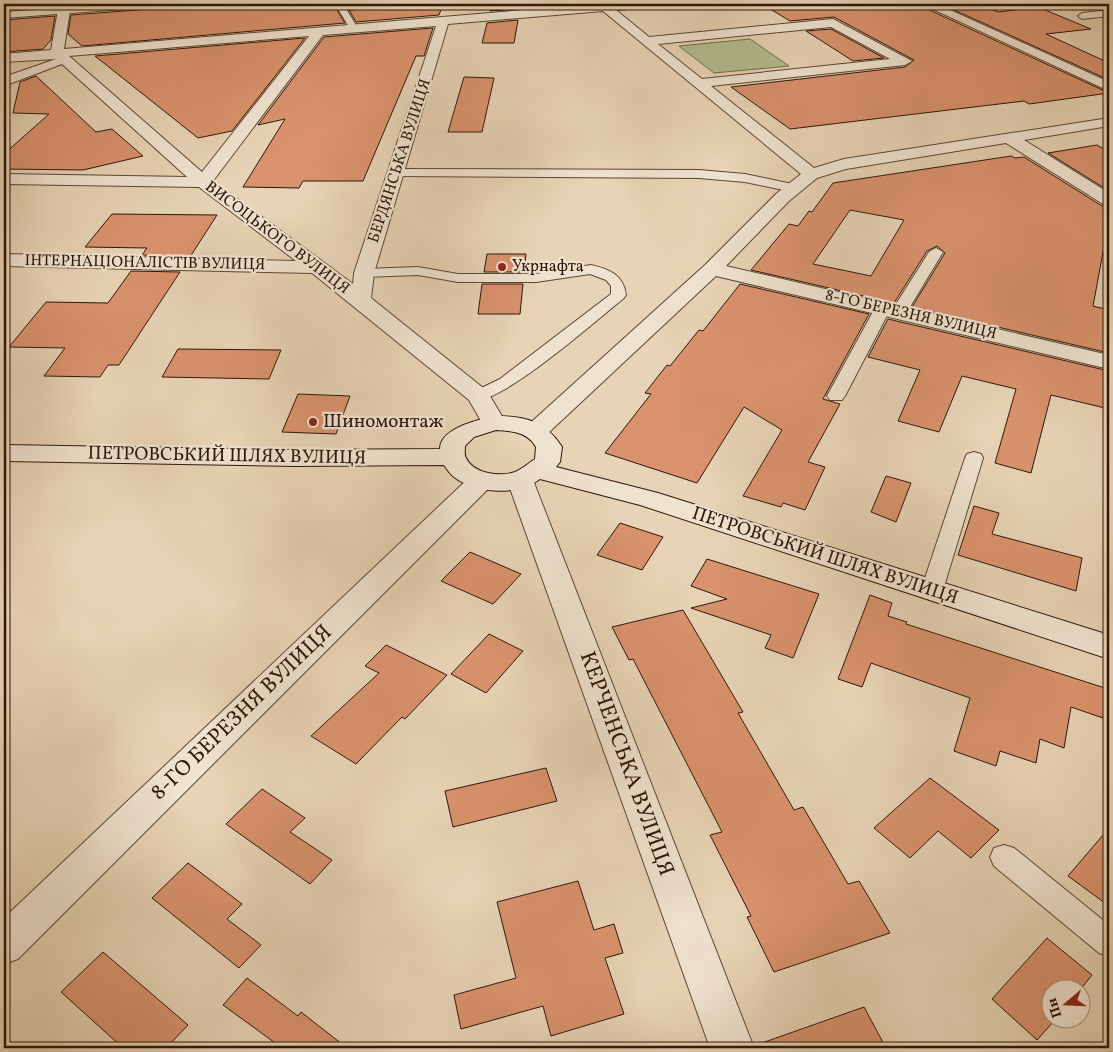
<svg xmlns="http://www.w3.org/2000/svg" width="1113" height="1052" viewBox="0 0 1113 1052" font-family="Vollkorn,serif">
<rect width="100%" height="100%" fill="#e7d3b5"/>
<filter id="stains"><feTurbulence type="fractalNoise" baseFrequency=".004" numOctaves="4"/><feColorMatrix values="0 0 0 0 .2 0 0 0 0 .09 0 0 0 0 .02 0 0 0 .5 -.17"/></filter>
<radialGradient id="worn" r=".72"><stop offset=".6" stop-color="#630" stop-opacity="0"/><stop offset="1" stop-color="#630" stop-opacity=".3"/></radialGradient>
<path fill="#b3bd8f" stroke="#706a4c" d="M750 39 789 66 714 73 679 46Z"/>
<path fill="#d9926d" stroke="#2d1709" fill-rule="evenodd" d="M36 4H57V6L4 10V7Z
M157 4H333L345 23 82 46 68 34 71 15 151 9Z
M426 4H443L439 15 356 22 349 10Z
M492 4H520L519 9 490 11Z
M762 4H914V7H923L1109 93 1029 104 1024 101 790 129 731 87 905 67 914 60 834 17 790 21Z
M979 4 998 12 1038 7 1091 29 1046 34 1109 63V80L943 5Z
M55 16 51 40 43 49 4 52V20Z
M518 20 514 43H482L487 23Z
M433 28 424 56H416L363 181H303L299 188 243 187 285 119 258 125 324 37Z
M831 29 884 58 853 61 806 31Z
M305 38 232 131 198 138 95 56Z
M36 76 96 132 112 129 143 156 83 170 4 169V154L49 114 13 113 20 82Z
M464 77 494 78 482 132H448Z
M1097 145 1109 152V191L1048 153Z
M1011 156 1015 158 1024 157 1102 206 1109 207V220L1093 306 1109 310V353L912 307 945 253 937 246 927 251 894 303 751 270 789 224 798 226 809 211 812 212 833 183ZM850 210 904 220 871 276 813 264Z
M112 214 217 215 190 257 142 255 147 248 85 247Z
M487 254H526L524 272H484Z
M131 271 180 272 119 365H108L100 377 44 376 65 348 9 347 46 302 108 303Z
M482 284H523L520 314H478Z
M740 284 869 314 823 399 840 404 808 462 825 467 805 510 783 503 781 507 743 496 782 430 744 407 697 483 605 453 651 394 645 393 667 365 670 366 699 330 703 331Z
M888 319 1109 371V409L1051 395 1031 473 995 463 1016 389 962 376 939 432 898 421 920 370 868 357Z
M178 349 281 350 269 379 162 377Z
M298 394 350 396 336 434 282 432Z
M886 476 911 483 896 522 871 512Z
M974 506 999 513 992 534 1082 558 1076 591 958 555Z
M620 523 663 537 642 570 597 555Z
M470 552 521 574 493 604 441 581Z
M707 559 819 594 793 658 765 648 771 635 691 608 727 599 691 586Z
M870 595 892 603 888 616 907 622 906 624 1108 689 1103 718 1071 707 1064 748 1040 739 1036 763 1000 751 996 766 954 751 970 698 871 663 862 687 838 679Z
M683 610 743 712 738 713 794 810 803 807 848 884 859 881 890 933 774 972 747 917 751 916 710 835 722 832 633 659 629 660 612 627Z
M489 634 523 651 486 693 451 674Z
M386 645 447 675 405 719 402 717 356 764 311 736 379 673 365 666Z
M546 768 557 801 453 827 445 791Z
M930 778 999 830 971 858 938 831 910 858 874 828Z
M262 789 305 818 290 832 332 860 310 884 226 824Z
M1109 828V906L1068 876Z
M188 863 242 904 227 919 261 945 239 968 152 898Z
M578 881 594 930 614 924 623 953 605 958 624 1014 551 1036 543 1006 461 1029 454 995 516 978 497 902Z
M1047 938 1092 975 1080 990H1050V1020H1055L1037 1040 992 999Z
M103 952 188 1025 166 1048H123L61 992Z
M247 978 298 1016 301 1012 347 1048H282L223 1005Z
M864 1007 886 1048H759V1044Z"/>
<g fill="none" stroke-linecap="round" stroke-linejoin="round">
<g stroke="#5c4634" stroke-width="2">
<path id="lane" d="M120 4H155L151 7 4 18V12Z
M335 4H343L359 30 358 32H352Z
M1109 10V16L1082 19 1078 16 1082 13Z
M397 169 699 170 745 174 797 185 799 188 793 192 745 182 699 178 393 176 391 173Z
M936 248 943 252 907 312 899 317 894 315 891 312 929 252Z
M591 265C609 269 624 275 626 295L624 298C599 318 500 406 473 400L470 396 473 392 500 379 611 294V286L606 280 590 274 536 282H458L418 275 364 277 357 273 364 269 418 267 458 274H536Z
M883 303 891 308 845 396 842 400H830L827 396 875 308Z
M974 452 981 454 983 458 943 590 940 595 932 598 924 595 921 590 965 458 967 454Z
M1004 845 1014 848 1109 925V957L1099 953 994 866 990 857 994 848Z"/>
</g>
<g stroke="#5c4634" stroke-width="2">
<path id="street" d="M59 4H71L64 49 595 4H656L650 7 616 10 649 37 833 19 912 61 905 65 711 86 814 168 844 159 1109 118V126L1024 140 1109 193V205L1103 204 1006 143 846 169 817 178 789 201 726 266 1109 355V369L716 276 545 436 536 438 527 436 524 431 527 426 705 265 777 193 801 174 603 11 448 24 374 273 371 298 487 391 506 423 503 428 494 430 485 428 469 400 312 273 4 266V254L296 261 199 187 4 184V174L187 177 62 64 4 86V77L56 59 4 62V54L51 50ZM436 26 354 273 353 284 213 181 323 35ZM831 27 890 59 702 79 658 44ZM309 36 202 172 69 56Z
M922 4H937L1109 82V91Z
M520 472 529 474 533 480 754 1048H710L507 480 511 474Z
M481 473 490 475 494 481 490 487 18 959 4 964V918L472 475Z"/>
</g>
<g stroke="#2d1709" stroke-width="2">
<path id="secondary" d="M494 416C524 416 545 420 562 447L560 462 556 467 658 493 1109 635V659L640 505 540 479C518 496 476 494 454 477 450 474 447 469 444 465L295 466 4 461V445L295 450 440 449C440 428 478 420 494 416ZM496 430C512 431 528 432 536 447L535 459C529 463 522 469 515 472 501 477 473 474 466 458 464 455 465 450 465 446L474 437Z"/>
</g>
<use href="#lane" fill="#efe2cf" fill-rule="evenodd"/>
<use href="#street" fill="#efe2cf" fill-rule="evenodd"/>
<use href="#secondary" fill="#efe2cf" fill-rule="evenodd"/>
</g>
<g fill="#8f2418" stroke="#efe2cf" stroke-width="2">
<circle cx="502" cy="267" r="5"/>
<circle cx="313" cy="422" r="5"/>
</g>
<g text-anchor="middle" dominant-baseline="central" stroke-width="4.5" stroke-linejoin="round" paint-order="stroke">
<g font-size="16" fill="#2d1709" stroke="#efe2cf">
<text transform="translate(400 161) rotate(-72)">БЕРДЯНСЬКА ВУЛИЦЯ</text>
<text transform="translate(277 238) rotate(37)">ВИСОЦЬКОГО ВУЛИЦЯ</text>
<text transform="translate(145 263) rotate(1)">ІНТЕРНАЦІОНАЛІСТІВ ВУЛИЦЯ</text>
<text transform="translate(911 315) rotate(13)">8-ГО БЕРЕЗНЯ ВУЛИЦЯ</text>
</g>
<g font-size="16" fill="#2d1709" stroke="#efe2cf" text-anchor="start">
<text x="512" y="267">Укрнафта</text>
</g>
<g font-size="19" fill="#2d1709" stroke="#efe2cf" text-anchor="start">
<text x="323" y="422">Шиномонтаж</text>
</g>
<g font-size="19" fill="#2d1709" stroke="#efe2cf">
<text transform="translate(227 456) rotate(1)">ПЕТРОВСЬКИЙ ШЛЯХ ВУЛИЦЯ</text>
<text transform="translate(825 556) rotate(18)">ПЕТРОВСЬКИЙ ШЛЯХ ВУЛИЦЯ</text>
</g>
<g font-size="22" fill="#2d1709" stroke="#efe2cf">
<text transform="translate(242 713) rotate(-44)">8-ГО БЕРЕЗНЯ ВУЛИЦЯ</text>
<text transform="translate(626 764) rotate(70)">КЕРЧЕНСЬКА ВУЛИЦЯ</text>
</g>
</g>
<rect width="1113" height="1052" fill="none" stroke="#e7d3b5" stroke-width="20"/>
<rect x="5" y="5" width="1103" height="1042" fill="none" stroke="#2d1709" stroke-width="2.5"/>
<rect x="10" y="10" width="1093" height="1032" fill="none" stroke="#2d1709"/>
<g transform="translate(1066 1004) rotate(251)"><circle r="24" fill="#efe2cf" stroke="#a19180"/>
<path d="M0-4L9 19L0 12L-9 19Z" fill="#8f2418"/>
<text y="-8" font-size="14" font-weight="bold" text-anchor="middle" fill="#2d1709">Пн</text>
</g>
<rect width="100%" height="100%" filter="url(#stains)"/>
<rect width="100%" height="100%" fill="url(#worn)"/>
</svg>
